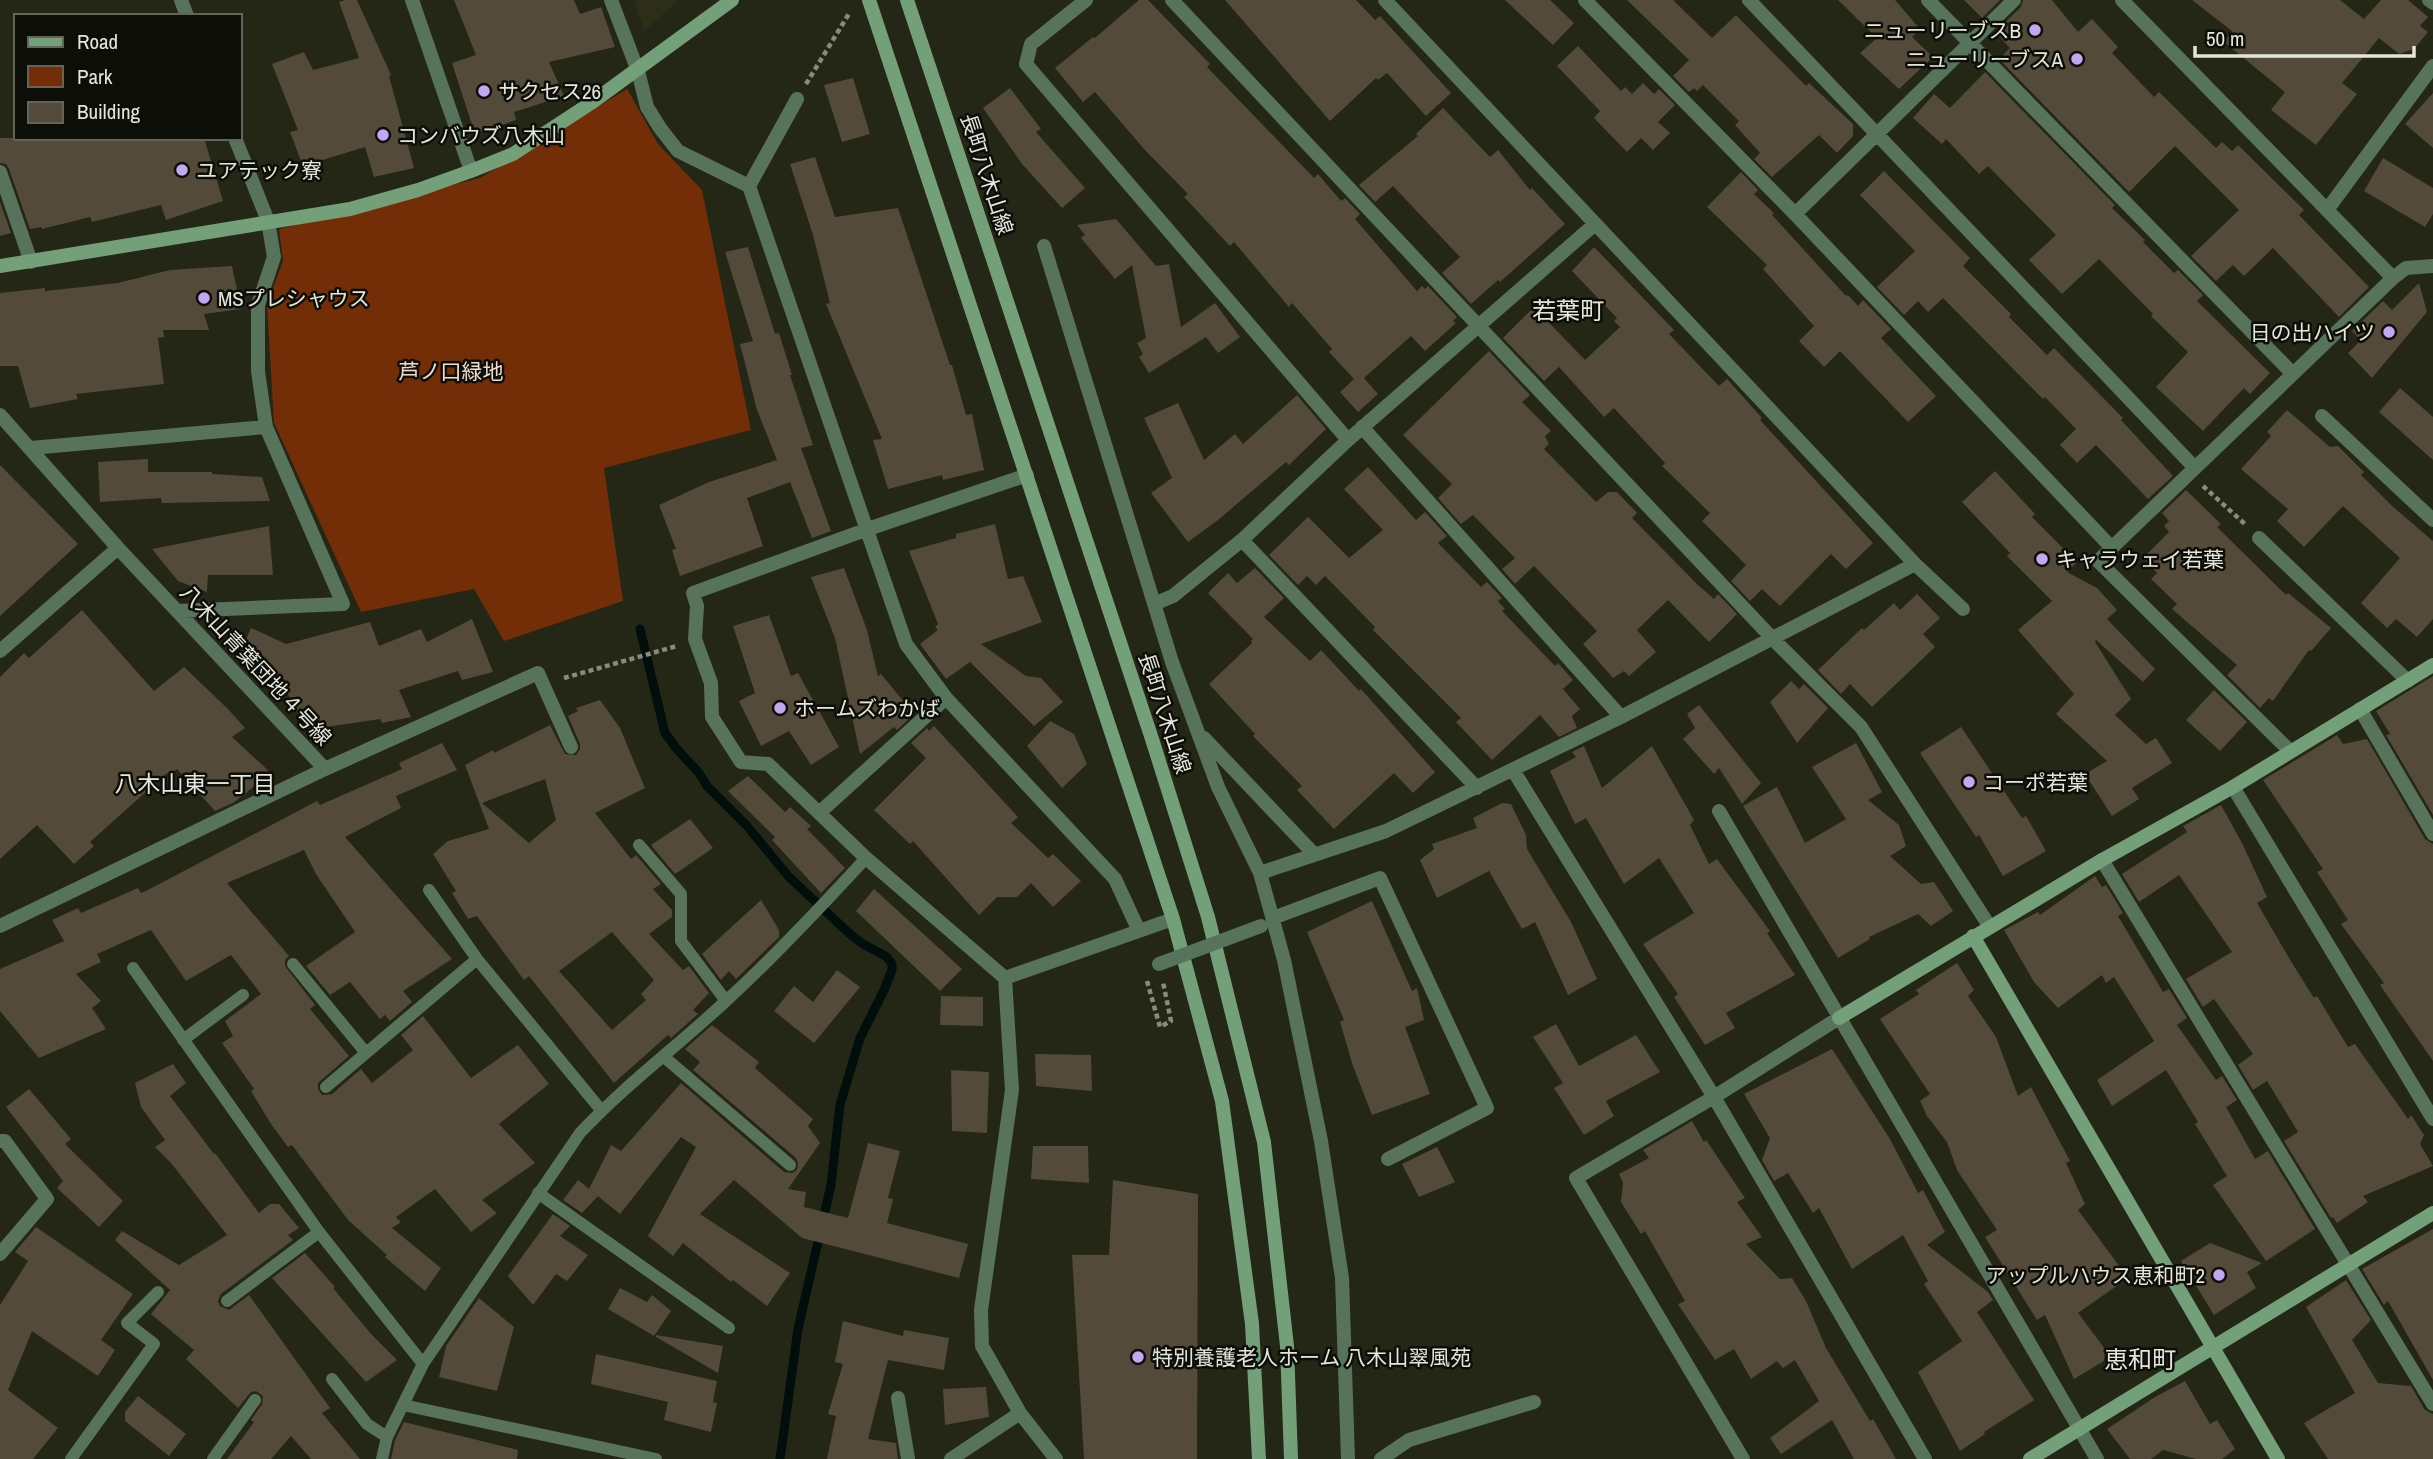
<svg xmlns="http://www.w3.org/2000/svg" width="2433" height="1459" viewBox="0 0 2433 1459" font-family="'Archivo Narrow','Noto Sans JP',sans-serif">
<rect width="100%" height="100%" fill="#242616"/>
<path fill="#2c2e18" d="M634 0H679L644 31Z"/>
<path fill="#732e08" d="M627 89 658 144 702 190 751 430 604 468 623 601 504 641 474 589 361 612 274 423 267 304 283 261 279 229 480 178Z"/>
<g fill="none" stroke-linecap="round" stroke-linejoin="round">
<path stroke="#020e0c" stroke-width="9" d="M640 629 665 733 676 748 699 773 707 786 747 826 789 877 851 935 863 944 887 957 892 964V970L884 990 860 1038 840 1105 831 1185 798 1329 780 1459"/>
</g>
<path fill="#534a3a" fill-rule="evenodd" d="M345 0H357L391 75 389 76 414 168 374 177 365 147 303 166 290 132 298 130 272 64 304 52 313 70 359 58 339 2Z
M454 0H574L580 14 601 7 615 47 549 62 564 96 514 112 516 120 475 134 452 63 476 55Z
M1139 0H1148L1210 64 1207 67 1314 178 1318 174 1341 201 1345 198 1360 214 1355 219 1417 291 1422 286 1425 289 1428 286 1457 317 1453 321 1456 323 1425 351 1411 336 1364 378 1378 394 1358 412 1340 392 1354 379 1329 352 1332 349 1292 303 1289 307 1234 242 1230 246 1184 197 1188 194 1144 149 1095 92 1083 102 1055 68 1093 37 1095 38Z
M1225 0H1356L1375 20 1380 16 1451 93 1426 116 1387 73 1378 80 1376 78 1330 121Z
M1505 0H1550L1574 23 1553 45Z
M1627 0H1673L1712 38 1736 15 1806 86 1809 83 1853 124V136L1837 153 1819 135 1772 177 1754 159 1760 153 1735 125 1739 121 1703 85 1697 91 1694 88 1689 92 1673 76 1689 60Z
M1838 0H1895L1920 29 1912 37 1933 57 1899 89 1860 53 1877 38Z
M1964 0H2000L1982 18Z
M2023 0H2052L2078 32 2092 19 2118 47 2112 53 2154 97 2159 92 2216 148 2222 142 2232 151 2238 145 2304 210 2299 215 2369 287 2339 317 2273 248 2244 276 2233 265 2216 281 2191 256 2239 210 2175 146 2129 192 1999 59 2010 48 1995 32 2021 7Z
M2192 0H2340L2364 19 2381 0H2408L2428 17 2420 26 2428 32 2414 49 2399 54 2379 38 2342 83 2357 94 2316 145 2271 110 2285 92 2224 42 2232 31Z
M1578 46 1621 91 1625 87 1632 94 1643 83 1654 94 1659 89 1675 105 1658 122 1670 133 1653 150 1641 138 1627 152 1594 118 1600 111 1557 66Z
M1985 72 2115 205 2112 208 2145 240 2143 242 2174 273 2178 270 2203 295 2197 301 2270 373 2250 394 2244 388 2203 431 2156 387 2188 352 2151 316 2153 314 2099 259 2062 294 2029 260 2056 235 1988 166 1979 174 1946 139 1942 144 1913 118 1934 94 1950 108Z
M853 78 870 134 842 142 824 85Z
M1010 88 1041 129 1036 132 1085 188 1062 208 1022 164 983 108Z
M2433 93V148L2405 124Z
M1443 108 1490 157 1498 150 1530 190 1532 188 1565 224 1500 282 1498 280 1471 304 1442 273 1460 257 1393 186 1375 202 1359 185 1418 136 1416 134Z
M0 138H204L223 201 166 220 161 205 92 222 90 217 42 229 41 227 30 229 9 169 6 164 0 163Z
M815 157 835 217 898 208 950 365H952L966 415 972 414 984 470 943 480 942 475 888 489 873 440 882 439 826 304 830 303 813 235 790 164Z
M2383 158 2433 188V214L2425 227 2364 191Z
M1884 171 1970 258 1963 266 2011 314 2009 317 2047 355 2054 348 2123 418 2121 420 2173 476 2148 499 2096 445 2077 463 2060 445 2076 429 2045 397 2043 399 1943 298 1928 312 1918 301 1904 315 1877 287 1915 251 1860 195Z
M1741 172 1758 190 1754 194 1774 213 1772 215 1846 296 1848 295 1858 306 1863 300 1891 329 1881 338 1936 396 1908 422 1840 351 1824 367 1799 341 1814 326 1763 269 1767 265 1707 207Z
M0 202 11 233 0 236Z
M1116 219 1156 266 1169 264 1181 327 1215 303 1240 337 1218 353 1206 337 1149 373 1139 357 1143 354 1137 343 1146 338 1132 265 1115 279 1081 238 1085 235 1077 225Z
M748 247 775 334 779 333 792 375H790L813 445 801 448 831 531 812 538 790 482 747 498 763 546 680 576 672 550 676 549 659 505 709 482 777 460 757 410 740 344 753 341 725 252Z
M1594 247 1674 330 1669 334 1719 386 1727 379 1762 418 1760 420 1873 543 1846 569 1831 554 1780 606 1762 589 1750 601 1731 581 1746 565 1702 521 1710 513 1662 466 1665 463 1614 408 1604 417 1559 367 1544 381 1503 338 1534 307 1585 360 1620 327 1614 321 1617 318 1572 271Z
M232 266 241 309 204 314 209 330H163L164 337 158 338 164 384 76 394 78 399 30 408 18 366H0V293L45 288V291L118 283 170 270Z
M2419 283 2427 312 2372 378 2348 353 2361 340 2352 331 2383 301 2392 310Z
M1489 351 1530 395 1522 402 1551 431 1545 436 1549 444 1544 449 1596 502 1608 492H1617L1637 513 1632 518 1698 585 1714 599 1718 594 1737 614 1709 642 1668 600 1637 630 1656 652 1629 676 1624 671 1613 678 1583 644 1597 631 1534 566 1515 584 1502 569 1515 558 1473 515 1461 524 1438 498 1452 484 1403 435Z
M2400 388 2433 417V460L2379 412Z
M1297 395 1326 429 1289 465 1286 462 1218 520 1188 542 1151 493 1172 478 1144 418 1178 403 1204 460 1235 434 1243 444Z
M2287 410 2330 447 2338 446 2364 472 2361 475 2392 506 2433 541V619L2417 637 2396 619 2387 628 2361 603 2400 558 2343 506 2304 547 2277 521 2288 509 2241 469 2271 436 2267 432Z
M148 459V472H212V474L262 477 270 501 162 503 161 498 100 502 98 462Z
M0 465 78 544 0 616Z
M1368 467 1416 520 1425 512 1447 536 1438 543 1481 587 1487 582 1502 598 1498 601 1505 609 1502 611 1555 666 1558 663 1573 680 1563 689 1580 709 1572 716 1577 728 1559 737 1540 715 1492 760 1456 722 1461 718 1373 630 1375 627 1325 576 1316 585 1307 576 1298 585 1269 555 1308 517 1349 558 1383 530 1344 489Z
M1995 471 2035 514 2032 517 2077 562 2067 572 2097 588 2117 610 2107 619 2155 669 2143 682 2096 640 2095 642 2131 699 2115 715 2146 744 2156 738 2172 763 2132 788 2139 799 2112 816 2085 774 2107 761 2056 714 2074 694 2018 630 2052 601 2007 556 2010 553 1962 502Z
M2186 490 2221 524 2217 527 2286 595 2288 593 2331 628 2312 650 2308 651 2273 701 2269 698 2260 708 2227 675 2237 665 2172 609 2177 604 2151 579 2157 573 2143 558 2169 532 2164 526 2169 521 2162 513Z
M995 524 1008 579 1023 576 1042 622 981 644 1026 676 1041 678 1063 702 1034 726 970 662 946 679 920 644 938 630 935 627 938 624 909 551 956 538V534Z
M269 526 273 575H208L207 592 178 581 152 549Z
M844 568 867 630 878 676 881 674 914 714 897 730 894 727 860 754 835 638 811 577Z
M1255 568 1284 598 1264 617 1310 661 1321 650 1359 691 1361 689 1435 772 1413 793 1394 773 1334 829 1297 790 1302 786 1253 736 1255 734 1209 684 1252 643 1251 641 1253 639 1208 593 1228 573 1237 583Z
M1917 594 1940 618 1923 634 1935 647 1872 707 1850 684 1841 694 1818 670 1862 628 1864 630 1894 603 1900 610Z
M82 610 154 691 184 667 228 709 245 728 232 737 271 773 233 803 215 811 177 769 169 775 167 773 90 842 94 846 74 864 37 825 0 859V677L24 653 29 658Z
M769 615 791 676 798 673 839 747 811 765 789 731 761 746 739 701 755 693 733 626Z
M472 619 493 672 462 680 458 671 399 690 411 717 382 723 380 719 306 730 280 678 240 654 251 628 286 644 370 622 379 646 421 629 427 642Z
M2433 676V815L2386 735 2390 734 2376 711Z
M1791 681 1799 689 1804 684 1828 708 1797 743 1770 702Z
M2214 690 2247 722 2220 751 2186 720Z
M600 700 620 728 645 788 595 813 631 859 636 855 661 884 653 889 672 910V917L649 934 683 970 689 966 709 993 693 1010 698 1014 671 1038 668 1035 614 1083 529 976 524 980 477 916 468 919 452 893 456 891 433 854 448 841 489 829 465 765 493 750 494 753 550 725 565 754 576 755 580 749V744L568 716 578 711 576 708ZM545 779 556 820 529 843 482 803ZM612 932 654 980 641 994 646 1000 612 1030 559 971Z
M1699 705 1761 783 1742 804 1719 768 1714 774 1683 739 1695 728 1687 714Z
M1050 721 1074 734 1087 764 1062 788 1027 746Z
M934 726 1018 817 1011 823 1048 858 1053 854 1081 881 1053 907 1031 883 1017 897H997L979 915 913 841 910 844 874 810 926 758 911 743 927 728 929 731Z
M1961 727 2022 818 2026 816 2046 851 2003 876 1979 835 1976 837 1920 753Z
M2337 735 2343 744 2367 739 2425 839 2433 844V1061L2380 985 2384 983 2341 924 2348 920 2317 872 2323 869 2263 780Z
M442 743 457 770 396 796 401 808 345 837 452 959 403 991 412 1002 390 1021 385 1015 380 1019 350 982 330 995 306 966 355 932 316 874 304 850 227 883 289 956 285 960V966L315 1005 310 1009 349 1056 318 1083V1089L322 1095 332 1094 361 1069 372 1083 413 1050 401 1035 423 1016 471 1078 518 1045 549 1084 499 1124 535 1163 482 1200 497 1213 471 1232 435 1189 396 1217 401 1222 392 1228 441 1268 425 1291 385 1257 387 1255 348 1220 292 1145 288 1147 271 1124 251 1091 254 1089 222 1043 233 1036 225 1021 261 994 231 955 186 981 151 930 97 954 101 962 76 974 101 1001 92 1008 106 1029 39 1058 0 1011V969L64 941 52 920 78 908 81 913 138 888 141 893 146 891 317 801 320 805 402 769 399 763Z
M1856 743 1882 792 1868 800 1899 825 1906 846 1890 856 1921 884 1934 882 1953 911 1931 926 1918 914 1869 937 1870 939 1838 958 1743 806 1777 787 1805 843 1846 819 1812 767Z
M1584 746 1602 788 1652 746 1694 820 1690 825 1709 864 1717 859 1770 931 1767 933 1795 975 1726 1013 1735 1028 1705 1045 1674 997 1678 994 1643 944 1694 913 1659 858 1624 884 1586 818 1575 824 1550 771 1576 757 1572 752Z
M748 776 785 812 790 807 811 826 807 829 845 868 821 893 772 840 775 837 728 791Z
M1502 803 1511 804 1526 835 1527 849 1571 922 1597 979 1568 995 1535 922 1522 929 1489 871 1437 898 1420 860 1434 849 1432 844 1477 828 1473 818Z
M2221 805 2242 843 2267 897 2257 903 2292 963 2314 998 2317 996 2348 1047 2355 1044 2408 1119 2411 1115 2424 1135 2420 1144 2433 1166 2363 1196 2368 1202 2337 1223 2333 1217 2331 1218 2284 1141 2298 1132 2267 1081 2253 1090 2238 1065 2253 1054 2214 999 2203 1007 2186 979 2232 952 2179 875 2139 902 2122 874 2187 832 2183 826Z
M690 819 713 848 675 874 651 845Z
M2095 876 2102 887 2106 885 2123 913 2118 916 2163 992 2169 989 2187 1018 2177 1025 2216 1080 2222 1076 2237 1100 2226 1107 2255 1159 2268 1151 2315 1229 2266 1261 2213 1185 2227 1176 2195 1124 2198 1122 2166 1070 2112 1106 2097 1080 2154 1041 2114 977 2106 983 2102 975 2058 1008 2034 982 2004 930 2038 912 2040 915Z
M874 889 962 969 940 991 856 911Z
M761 900 779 930V937L736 979 729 971 721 980 702 954Z
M1372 901 1412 991 1417 988 1424 1020 1405 1027 1430 1094 1372 1115 1353 1066 1340 1022 1344 1020 1307 932Z
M1957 963 1974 990 1968 996 1996 1037 2018 1096 2031 1087 2070 1161 2066 1163 2085 1204 2078 1210 2128 1278 2078 1313 2105 1349 2104 1361 2074 1379 2045 1315 2037 1320 1985 1237 1997 1230 1957 1170 1947 1142 1927 1116 1920 1101 1930 1094 1880 1019 1919 994 1916 990Z
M837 970 860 987 814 1043 774 1011 794 986 813 1002Z
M941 996 983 997V1026L940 1025Z
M1556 1024 1579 1066 1636 1035 1660 1072 1606 1101 1614 1116 1584 1135 1554 1088 1563 1083 1533 1037Z
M712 1025 759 1062 755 1068 813 1119 808 1126 820 1143 788 1189 806 1192 804 1207 848 1218 868 1143 900 1151 888 1198 893 1199 887 1223 968 1244 959 1278 802 1238 734 1180 700 1214 790 1273 767 1306 733 1280 731 1282 683 1243 673 1256 648 1236 696 1147 681 1137 620 1214 589 1189 611 1145 621 1151 681 1083 784 1172 792 1173 797 1170 798 1163 796 1158 693 1070 700 1062 685 1049Z
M1832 1049 1890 1139 1918 1193 1923 1190 1945 1232 1927 1245 1988 1292 1993 1300 1977 1312 2034 1400 1984 1432 1985 1434 1960 1451 1918 1372 1962 1341 1924 1284 1928 1281 1903 1235 1852 1269 1819 1208 1813 1213 1788 1173 1774 1181 1762 1160 1770 1138 1744 1094Z
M1035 1054 1091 1055 1092 1091 1036 1086Z
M173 1064 186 1083 170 1096 214 1154 215 1153 259 1213 270 1204H279L299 1228 288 1235 293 1240 221 1294 218 1301 220 1306 229 1310 249 1295 330 1408 322 1413 360 1459H311L291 1436 271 1459H227L254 1422 251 1420 262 1404 263 1396 256 1391 251 1392 238 1408 186 1359 194 1350 151 1314 170 1290 115 1240 122 1231 179 1265 227 1235 171 1163 155 1147 165 1140 141 1107 135 1083Z
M951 1070 989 1072 987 1133 952 1131Z
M29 1089 71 1139 65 1144 123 1201 99 1227 57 1188 63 1181 6 1107Z
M1692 1121 1704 1142 1706 1140 1745 1198 1737 1202 1762 1237 1746 1244 1780 1279 1792 1278 1806 1301 1826 1348 1870 1421 1873 1419 1896 1459H1854L1832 1420 1781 1454 1770 1438 1819 1401 1795 1360 1783 1368 1777 1361 1751 1379 1734 1349 1715 1360 1678 1304 1685 1301 1645 1231 1641 1234 1621 1202 1623 1183 1619 1174 1649 1158 1643 1150Z
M1033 1146H1088L1089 1183 1031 1179Z
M1437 1147 1455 1182 1419 1197 1402 1164Z
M578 1180 598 1196 582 1213 563 1200Z
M1113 1180 1198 1194 1197 1459H1084L1072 1255H1109Z
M553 1214 570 1226 560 1236 588 1255 567 1281 556 1274 533 1305 508 1276Z
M36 1227 133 1294 101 1340 115 1350 98 1376 32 1331 8 1390 58 1428 33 1459H0V1305L28 1261 15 1252Z
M2433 1229V1380L2388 1301 2384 1305 2362 1269Z
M2210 1243 2262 1263 2247 1272 2256 1288 2214 1315 2181 1261Z
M305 1253 335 1287 333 1288 371 1334 397 1360 366 1382 272 1278Z
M2346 1280 2371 1320 2352 1340 2378 1383 2411 1386 2425 1410 2433 1414V1459H2328L2304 1423 2355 1393 2306 1307Z
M620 1288 647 1302 652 1295 671 1311 654 1336 608 1309Z
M479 1298 514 1327 497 1391 439 1377 446 1346Z
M843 1321 903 1336 904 1330 949 1338 944 1370 888 1360 868 1439 896 1443 898 1459H827L836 1416 828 1414 843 1364 835 1362Z
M656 1335 723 1346 718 1373 656 1337Z
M596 1354 717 1381 713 1402 717 1403 711 1432 664 1420 668 1402 591 1384Z
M2185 1381 2210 1424 2217 1420 2235 1449 2222 1459H2196L2163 1450 2151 1459H2130L2107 1429 2155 1397Z
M986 1387 989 1417 945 1425 943 1389Z
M138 1396 186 1434 169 1456 125 1421V1412Z
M404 1422 518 1450 517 1459H391L395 1440Z"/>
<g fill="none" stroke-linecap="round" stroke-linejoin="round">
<path stroke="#898b7d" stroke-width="4.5" stroke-dasharray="5 3.5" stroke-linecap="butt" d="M806 84 850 12
M2203 486 2246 525
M564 678 677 646
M1147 981 1160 1027 1171 1021 1163 982"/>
<path stroke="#57735b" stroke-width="12" d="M639 845 681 894V941L726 1001
M429 890 477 959 601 1110
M293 964 366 1053
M133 968 319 1232 423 1364
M183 1040 243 995
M663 1056 790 1165
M326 1087 477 959
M538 1193 729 1328
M227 1301 319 1232
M332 1379 367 1424 387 1437
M403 1405 656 1459
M71 1459 154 1344 127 1323 158 1292
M213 1459 255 1400
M382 1459 387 1437 423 1364 580 1133C625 1085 679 1045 727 1000 776 955 821 907 866 858"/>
<path stroke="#57735b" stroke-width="14" d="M181 0 187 16
M412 0 471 171
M611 0 638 71 647 107 660 128 678 151 749 186
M1086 0 1031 44 1026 64 1348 440
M1172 0 1771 637 1861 727 1990 927
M1385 0 1915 564 1963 609
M1585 0 1795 214 2112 548
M1749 0 2195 468
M1928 0 2293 374
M2122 0 2327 210 2433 66
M2429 0 2433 3
M797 99 749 186 906 644 946 698 1115 879 1139 931
M0 172 31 262
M2327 210 2393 278
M1795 214 2014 0
M1044 246 1172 662 1218 787 1260 873 1284 960 1321 1141 1342 1278 1348 1459
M0 415 118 548 325 769 0 926
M2322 416 2433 520
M1362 427 1621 717
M31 448 266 427
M2259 538 2408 681
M1242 540 1477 788
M1154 604 1173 596 1242 540 1348 440 1595 224
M177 611 343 604 266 427 258 371V305L274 257 268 221 235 138
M0 651 118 548
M2360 709 2433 834
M1204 738 1314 854
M2290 751 2098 561 2393 278 2406 268 2433 266
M325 769 538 673 571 747
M1513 770 1714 1097 1925 1459
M2233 787 2433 1119
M1719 811 2097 1459
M819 813 946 698
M2102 860 2433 1404
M1260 873 1386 831 1621 717 1915 564
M1273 918 1380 878 1487 1108 1388 1159
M1005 978 866 858 768 764 741 762 712 717 711 683 695 639 697 606 693 593 868 529 1027 475
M0 1141H5L47 1199 0 1254
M898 1398 908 1459
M951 1459 1020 1413
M1056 1459 1020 1413 982 1346 981 1310 1012 1090 1005 978 1173 919
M1381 1459 1409 1440 1534 1402
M1743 1459 1576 1178 1714 1097 1839 1018"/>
<path stroke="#739f79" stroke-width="14" d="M869 0 1173 919 1222 1101 1252 1324 1259 1459
M907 0 1152 739 1208 917 1264 1142 1287 1346 1291 1459
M0 266 350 209 418 190 471 171 513 154 591 103 732 0
M1973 936 2278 1459
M1839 1018 2102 860 2233 787 2433 665
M2030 1459 2433 1213"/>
<path stroke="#57735b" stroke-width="14" d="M1159 964 1261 926"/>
</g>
<g fill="#c2a8f3" stroke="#0d0e08" stroke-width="2.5">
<circle cx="2035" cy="30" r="7"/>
<circle cx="2077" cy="59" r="7"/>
<circle cx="484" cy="91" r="7"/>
<circle cx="383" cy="135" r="7"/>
<circle cx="182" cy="170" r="7"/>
<circle cx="204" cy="298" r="7"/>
<circle cx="2389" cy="332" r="7"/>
<circle cx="2042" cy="559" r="7"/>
<circle cx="780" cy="708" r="7"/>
<circle cx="1969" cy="782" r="7"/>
<circle cx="2219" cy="1275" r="7"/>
<circle cx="1138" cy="1357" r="7"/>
</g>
<g text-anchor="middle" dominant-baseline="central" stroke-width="5" stroke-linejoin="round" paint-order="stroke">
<g font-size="21" fill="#e4e6db" stroke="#0d0e08" text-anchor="start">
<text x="2021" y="30" text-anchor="end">ニューリーブスB</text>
<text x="2063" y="59" text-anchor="end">ニューリーブスA</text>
<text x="498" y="91">サクセス26</text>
<text x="397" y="135">コンバウズ八木山</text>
<text x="196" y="170">ユアテック寮</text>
<text x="218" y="298">MSプレシャウス</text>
<text x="2375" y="332" text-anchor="end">日の出ハイツ</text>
<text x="2056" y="559">キャラウェイ若葉</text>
<text x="794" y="708">ホームズわかば</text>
<text x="1983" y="782">コーポ若葉</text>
<text x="2205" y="1275" text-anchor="end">アップルハウス恵和町2</text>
<text x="1152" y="1357">特別養護老人ホーム 八木山翠風苑</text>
</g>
<g font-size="21" fill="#e4e6db" stroke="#0d0e08">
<text transform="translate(987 174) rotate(72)">長町八木山線</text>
<text transform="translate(256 665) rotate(47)">八木山青葉団地４号線</text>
<text transform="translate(1165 713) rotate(72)">長町八木山線</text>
</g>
<g font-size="21" fill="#f1dbd1" stroke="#0d0e08">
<text x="451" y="371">芦ノ口緑地</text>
</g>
<g font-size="23" fill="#e4e6db" stroke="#0d0e08">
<text x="195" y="783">八木山東一丁目</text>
</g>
<g font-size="24" fill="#e4e6db" stroke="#0d0e08">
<text x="1568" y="310">若葉町</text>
<text x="2140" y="1359">恵和町</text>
</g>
</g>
<rect x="14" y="14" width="228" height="126" fill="#0d0e08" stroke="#63645c" stroke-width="2"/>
<rect x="28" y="37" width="35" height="10" fill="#739f79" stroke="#63645c" stroke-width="2"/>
<text x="77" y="49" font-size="21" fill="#e4e6db">Road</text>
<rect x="28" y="66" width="35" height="21" fill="#732e08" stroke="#63645c" stroke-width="2"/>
<text x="77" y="84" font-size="21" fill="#e4e6db">Park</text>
<rect x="28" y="102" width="35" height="21" fill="#534a3a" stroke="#63645c" stroke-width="2"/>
<text x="77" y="119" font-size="21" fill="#e4e6db">Building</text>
<path d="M2195 46v10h219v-10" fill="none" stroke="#e4e6db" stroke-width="3.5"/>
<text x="2206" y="46" font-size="21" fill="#e4e6db" stroke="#0d0e08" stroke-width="5" paint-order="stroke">50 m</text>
</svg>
